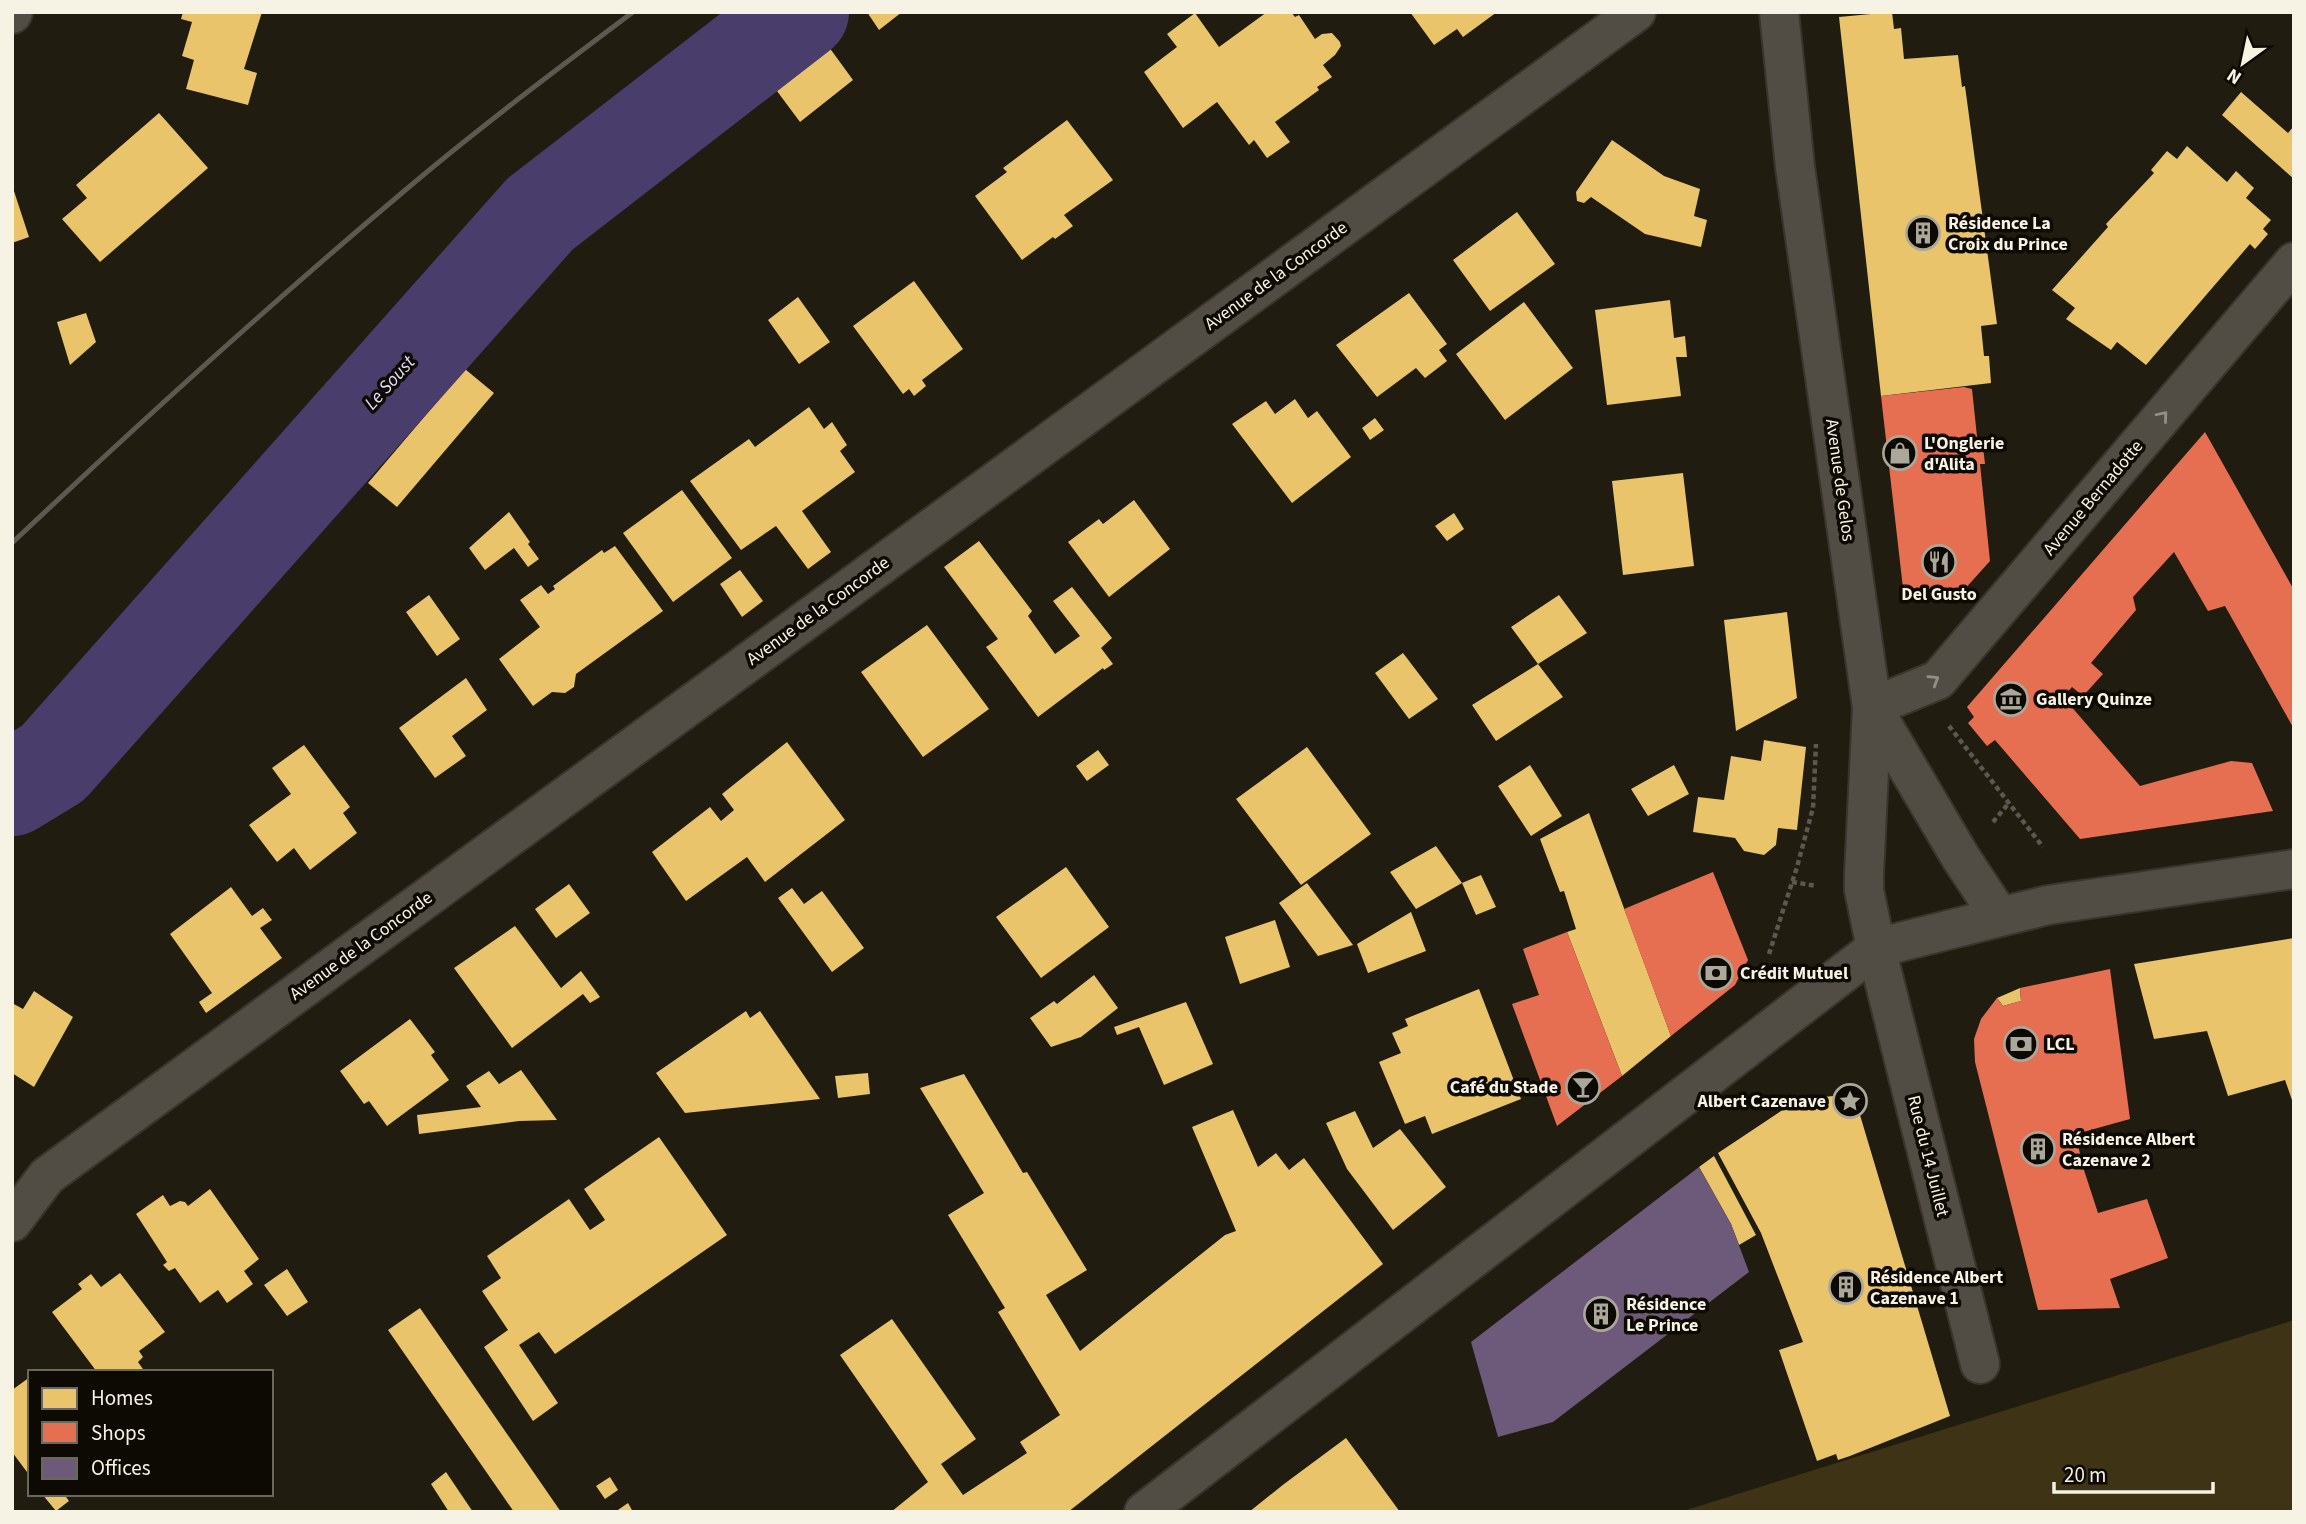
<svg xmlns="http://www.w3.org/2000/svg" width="2306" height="1524" viewBox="0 0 2306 1524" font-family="'Source Sans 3',sans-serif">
<rect width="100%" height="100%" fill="#211c10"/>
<path fill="#3e3314" d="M2294 1320V1512H1680Z"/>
<path fill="#e9c46a" d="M183 12H262L244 69 257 73 248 105 186 89 194 60 182 56 192 22 181 19Z
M867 12H902L879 30Z
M1267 12H1291L1295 17 1299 15 1315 39 1322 34 1332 33 1340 42 1341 46 1335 55 1323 65 1332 77 1317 87 1319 90 1275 122 1290 142 1267 158 1254 140 1249 145 1217 102 1183 128 1144 72 1177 47 1167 34 1195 13 1219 47Z
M1410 12H1497L1463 37 1457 29 1434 45Z
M1892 12 1894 29 1901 28 1904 59 1958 55 1962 87 1965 86 1997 324 1981 326 1984 356H1989L1991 383 1881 396 1839 17Z
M826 43 853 80 800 122 771 83Z
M2241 92 2288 133 2294 126V179L2222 115Z
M159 113 208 168 100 262 62 219 87 198 76 185Z
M1067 120 1113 180 1064 215 1073 226 1055 239 1053 237 1022 260 975 196 1007 172 1003 168Z
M1612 140 1664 176 1700 189 1694 216 1707 220 1701 247 1645 234 1591 197 1584 203 1577 201 1576 192Z
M2187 146 2227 182 2236 171 2254 188 2246 198 2271 220 2263 229 2268 234 2255 249 2250 244 2146 365 2117 342 2111 350 2066 319 2075 308 2052 290 2108 227 2106 224 2154 173 2151 170 2167 151 2177 159Z
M12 185 29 237 12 243Z
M1517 212 1555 264 1490 311 1453 260Z
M914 281 963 349 922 380 926 386 914 396 909 389 903 394 853 326Z
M1409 293 1447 344 1439 350 1447 361 1425 378 1416 368 1377 397 1336 345Z
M798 297 830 342 799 364 768 320Z
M1670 300 1674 338 1685 336 1687 357H1676L1681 396 1607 405 1595 310Z
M1524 302 1573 368 1505 420 1456 354Z
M86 313 96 342 70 365 57 322Z
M465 369 494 393 397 507 368 483Z
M1295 399 1308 418 1317 411 1351 457 1292 503 1232 424 1266 401 1275 414Z
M809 407 824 429 832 422 847 445 840 451 855 472 802 511 831 552 808 569 776 526 741 550 690 481 749 439 755 447Z
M1375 418 1384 430 1370 440 1362 428Z
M1683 473 1694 566 1623 575 1612 481Z
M682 490 732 558 673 602 623 533Z
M1134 500 1170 549 1109 597 1068 542 1099 519 1103 524Z
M509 512 530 542 528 544 539 559 528 567 514 548 485 570 469 548Z
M1454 513 1464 529 1447 541 1435 526Z
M979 541 1032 611 1028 616 1055 654 1080 636 1053 601 1072 587 1112 638 1101 648 1113 664 1104 670 1103 668 1038 717 986 647 998 639 944 567Z
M615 546 663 611 576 674 574 687 565 693 552 692 533 706 499 659 540 627 520 600 541 585 548 594 555 589 553 586 602 550 604 553Z
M740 570 763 601 742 617 720 584Z
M429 595 460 639 437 656 406 612Z
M1559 595 1587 633 1538 664 1511 627Z
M1787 612 1797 698 1736 731 1724 620Z
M927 625 989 709 923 757 861 672Z
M1403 653 1438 699 1409 719 1375 673Z
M1538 664 1563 697 1496 741 1472 705Z
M466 678 487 710 452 736 466 756 435 778 399 728Z
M1764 740 1806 747 1797 830 1778 828 1776 845 1764 855 1744 851 1735 838 1693 832 1698 797 1724 800 1731 756 1761 761Z
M787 742 845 820 765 882 747 857 686 901 652 852 710 807 721 821 734 810 722 794Z
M304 745 350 807 343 813 357 833 310 870 294 848 277 862 249 825 291 794 272 768Z
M1307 747 1371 834 1301 885 1236 799Z
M1098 750 1109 765 1087 781 1076 766Z
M1530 765 1562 816 1531 836 1498 786Z
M1674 765 1689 794 1648 816 1631 789Z
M1589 813 1671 1036 1622 1076 1567 932 1576 929 1564 891 1560 892 1540 839Z
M1436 846 1462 883 1416 909 1390 872Z
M1066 867 1109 927 1041 978 996 917Z
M1481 875 1496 907 1476 915 1462 883Z
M1307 883 1353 945 1318 956 1279 903Z
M569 884 590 913 556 938 535 909Z
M231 887 252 916 263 908 272 920 260 928 282 958 206 1013 199 1002 212 993 170 934Z
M792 888 804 904 822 891 864 948 832 972 778 898Z
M1411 912 1426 951 1368 973 1357 944Z
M1275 920 1290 967 1240 984 1225 937Z
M515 926 561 988 581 971 600 997 590 1003 583 994 512 1048 454 968Z
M2294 938V1099L2292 1100 2285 1080 2228 1096 2207 1031 2154 1039 2134 964Z
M1094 975 1118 1008 1081 1037 1051 1047 1030 1018 1054 1001 1057 1004Z
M2020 988 2021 1001 2003 1006 1997 998Z
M1479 989 1521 1099 1432 1134 1425 1116 1405 1124 1379 1062 1401 1053 1392 1033 1408 1026 1405 1019Z
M34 991 73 1017 34 1087 12 1073V1003L23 1009Z
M1186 1002 1213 1064 1164 1085 1139 1027 1117 1035 1114 1027Z
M746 1011 750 1018 760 1011 820 1099 685 1113 656 1073Z
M410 1019 435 1052 431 1055 449 1080 387 1126 369 1101 364 1104 340 1071Z
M521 1070 557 1120 519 1121 419 1134 417 1115 481 1107 466 1086 489 1071 499 1084Z
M868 1073 870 1094 838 1098 835 1076Z
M964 1074 1023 1173 1027 1172 1087 1270 1046 1295 1080 1351 1225 1235 1236 1231 1192 1127 1233 1110 1258 1167 1276 1153 1289 1170 1304 1158 1383 1264 1068 1512H891L928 1482 840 1355 892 1319 976 1439 941 1464 963 1495 1027 1453 1020 1442 1060 1415 998 1312 1005 1308 948 1215 984 1193 920 1088Z
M1834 1096 1845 1098 1857 1105 1950 1416 1850 1456 1838 1460 1836 1454 1817 1461 1779 1350 1803 1342 1761 1233 1718 1153 1799 1099Z
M1355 1111 1373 1148 1400 1129 1446 1187 1393 1230 1347 1169 1326 1123Z
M659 1137 727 1235 555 1354 539 1332 519 1345 558 1403 533 1421 484 1347 508 1330 482 1291 501 1278 487 1256 569 1199 590 1230 605 1220 584 1189Z
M1714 1156 1756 1235 1739 1245 1731 1224 1699 1167Z
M210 1189 259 1259 244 1271 253 1284 227 1303 218 1290 200 1303 175 1268 169 1271 163 1265 167 1262 136 1214 163 1195 170 1206 180 1201 185 1202 188 1206Z
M287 1269 308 1302 287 1316 264 1285Z
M120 1273 165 1332 139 1351 143 1357 138 1362 145 1372H97L52 1312 82 1289 78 1284 91 1274 101 1287Z
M420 1308 561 1512H514L388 1330Z
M30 1377V1476L12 1452V1390Z
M1346 1438 1400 1512H1249L1284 1484Z
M446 1472 473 1512H449L431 1484Z
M610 1477 618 1490 605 1499 596 1486Z
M42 1494H64L69 1501 56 1511Z
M628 1503 633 1512H615Z"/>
<path fill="#e76f51" d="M1964 387 1972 389 1978 446H1983L1985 464H1980L1990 561 1963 591 1904 597 1881 396Z
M2205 432 2294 590V729L2225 606 2208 611 2174 552 2133 597 2136 610 2091 663 2103 674 2083 696 2072 687 2063 697 2140 786 2231 761 2252 763 2273 811 2080 839 1995 740 1987 746 1968 723 1974 717 1967 707Z
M1713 872 1748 960 1735 985 1671 1036 1624 909Z
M1567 932 1622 1076 1557 1126 1512 1004 1539 995 1523 949Z
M2110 969 2130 1119 2076 1134 2082 1164 2098 1213 2147 1199 2168 1258 2110 1279 2120 1308 2038 1310 1975 1062 1974 1039 1981 1019 1997 998 2003 1006 2021 1001 2020 988Z"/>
<path fill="#6d597a" d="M1699 1167 1731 1224 1749 1272 1553 1422 1498 1437 1471 1342Z"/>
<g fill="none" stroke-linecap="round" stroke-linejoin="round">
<path stroke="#483d6b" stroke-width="96" d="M12 788 53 763 540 214 801 12"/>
<g stroke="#39352d" stroke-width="42">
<path id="street" d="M12 14 13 12
M1872 707 1938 680 2294 262
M1876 948 1980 1364
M12 1222 47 1176 1636 12"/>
</g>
<g stroke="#39352d" stroke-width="42">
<path id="secondary" d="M1779 12 1795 167 1872 707 1864 875V890L1876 948
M1872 707 1961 858 2000 917
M1144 1512 1876 948 2048 905 2294 869"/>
</g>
<path stroke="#5b584f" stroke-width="4.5" stroke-dasharray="5 3.5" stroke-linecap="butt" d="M1949 726 2043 847
M1993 822 2008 804
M1792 882 1817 886
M1769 954 1797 867 1813 808 1816 744"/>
<use href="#street" stroke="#514d45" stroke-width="38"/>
<use href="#secondary" stroke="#514d45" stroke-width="38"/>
<path stroke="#5d5951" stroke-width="5" d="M12 543C139 423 269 305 403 192 477 129 555 71 633 12"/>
</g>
<defs><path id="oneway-chevron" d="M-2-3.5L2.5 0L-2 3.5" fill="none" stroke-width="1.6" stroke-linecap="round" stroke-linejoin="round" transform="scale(1.75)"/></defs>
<g stroke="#938f85">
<use href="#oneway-chevron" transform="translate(2163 416) rotate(-50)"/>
<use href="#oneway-chevron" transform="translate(1934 680) rotate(-32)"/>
</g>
<defs>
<g id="building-ring" transform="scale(1.75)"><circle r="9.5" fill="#0d0a03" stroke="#aba79a" stroke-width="1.5"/><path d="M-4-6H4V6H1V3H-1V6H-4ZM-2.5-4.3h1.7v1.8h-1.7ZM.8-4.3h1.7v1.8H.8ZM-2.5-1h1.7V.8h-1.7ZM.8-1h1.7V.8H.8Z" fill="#aba79a"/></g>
<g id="shop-ring" transform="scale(1.75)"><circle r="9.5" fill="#0d0a03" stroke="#aba79a" stroke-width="1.5"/><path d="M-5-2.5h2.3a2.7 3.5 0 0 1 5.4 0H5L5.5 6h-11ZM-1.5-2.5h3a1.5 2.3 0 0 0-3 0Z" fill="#aba79a"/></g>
<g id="restaurant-ring" transform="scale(1.75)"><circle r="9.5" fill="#0d0a03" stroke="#aba79a" stroke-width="1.5"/><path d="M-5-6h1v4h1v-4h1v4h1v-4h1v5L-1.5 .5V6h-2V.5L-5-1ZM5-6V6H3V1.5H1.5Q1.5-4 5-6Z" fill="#aba79a"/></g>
<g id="museum-ring" transform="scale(1.75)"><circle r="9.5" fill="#0d0a03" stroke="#aba79a" stroke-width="1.5"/><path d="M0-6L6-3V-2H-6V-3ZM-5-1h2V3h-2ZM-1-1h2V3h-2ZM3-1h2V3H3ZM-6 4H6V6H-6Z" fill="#aba79a"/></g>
<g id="bank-ring" transform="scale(1.75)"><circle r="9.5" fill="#0d0a03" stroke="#aba79a" stroke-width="1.5"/><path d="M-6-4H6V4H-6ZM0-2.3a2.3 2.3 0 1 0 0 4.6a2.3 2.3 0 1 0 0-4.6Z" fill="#aba79a"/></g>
<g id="bar-ring" transform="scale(1.75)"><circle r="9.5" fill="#0d0a03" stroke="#aba79a" stroke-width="1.5"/><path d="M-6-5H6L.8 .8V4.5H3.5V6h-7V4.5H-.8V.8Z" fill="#aba79a"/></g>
<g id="sight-ring" transform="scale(1.75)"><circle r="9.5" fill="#0d0a03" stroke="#aba79a" stroke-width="1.5"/><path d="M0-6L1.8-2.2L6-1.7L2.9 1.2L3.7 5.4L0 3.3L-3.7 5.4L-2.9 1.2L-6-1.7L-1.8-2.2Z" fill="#aba79a"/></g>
</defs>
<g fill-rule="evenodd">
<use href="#building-ring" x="1923" y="233"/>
<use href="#shop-ring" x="1900" y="453"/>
<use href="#restaurant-ring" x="1939" y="562"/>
<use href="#museum-ring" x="2011" y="699"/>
<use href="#bank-ring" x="1716" y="973"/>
<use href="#bank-ring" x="2021" y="1044"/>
<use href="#bar-ring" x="1583" y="1087"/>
<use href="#sight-ring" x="1850" y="1101"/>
<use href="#building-ring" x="2038" y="1149"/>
<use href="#building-ring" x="1846" y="1287"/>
<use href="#building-ring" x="1601" y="1314"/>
</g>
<g text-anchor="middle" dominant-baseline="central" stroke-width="7" stroke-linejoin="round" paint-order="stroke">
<g font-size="18" font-weight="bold" fill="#f6f2e4" stroke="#0d0a03" text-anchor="start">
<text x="1948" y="223">Résidence La<tspan x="1948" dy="21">Croix du Prince</tspan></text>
<text x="1924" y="443">L'Onglerie<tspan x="1924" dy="21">d'Alita</tspan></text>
<text x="1939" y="594" text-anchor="middle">Del Gusto</text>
<text x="2036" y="699">Gallery Quinze</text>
<text x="1740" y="973">Crédit Mutuel</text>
<text x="2046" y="1044">LCL</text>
<text x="1558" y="1087" text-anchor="end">Café du Stade</text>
<text x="1826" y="1101" text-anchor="end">Albert Cazenave</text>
<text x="2062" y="1139">Résidence Albert<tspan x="2062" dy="21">Cazenave 2</tspan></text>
<text x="1870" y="1277">Résidence Albert<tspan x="1870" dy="21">Cazenave 1</tspan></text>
<text x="1626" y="1304">Résidence<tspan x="1626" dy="21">Le Prince</tspan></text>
</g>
<g font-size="18" fill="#f6f2e4" stroke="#0d0a03">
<text transform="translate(1276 276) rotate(-36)">Avenue de la Concorde</text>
<text transform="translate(1840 480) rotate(82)">Avenue de Gelos</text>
<text transform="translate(2093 498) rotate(-50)">Avenue Bernadotte</text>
<text transform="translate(818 611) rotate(-36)">Avenue de la Concorde</text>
<text transform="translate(361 946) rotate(-36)">Avenue de la Concorde</text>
<text transform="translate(1928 1156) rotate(76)">Rue du 14 Juillet</text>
</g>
<g font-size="19" font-style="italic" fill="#e2dcff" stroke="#0d0a03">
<text transform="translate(390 383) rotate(-48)">Le Soust</text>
</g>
</g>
<rect width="2306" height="1524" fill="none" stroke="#f6f2e4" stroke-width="28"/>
<rect x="28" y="1370" width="245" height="126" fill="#0d0a03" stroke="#6a675d" stroke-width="2"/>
<rect x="42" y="1388" width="35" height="21" fill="#e9c46a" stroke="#6a675d" stroke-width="2"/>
<text x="91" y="1405" font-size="21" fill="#f6f2e4">Homes</text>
<rect x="42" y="1422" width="35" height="21" fill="#e76f51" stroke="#6a675d" stroke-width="2"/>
<text x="91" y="1440" font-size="21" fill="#f6f2e4">Shops</text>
<rect x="42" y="1458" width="35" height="21" fill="#6d597a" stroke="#6a675d" stroke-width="2"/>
<text x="91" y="1475" font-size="21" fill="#f6f2e4">Offices</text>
<g transform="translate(2243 63) rotate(213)" stroke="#0d0a03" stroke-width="5" paint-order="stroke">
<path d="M0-5L12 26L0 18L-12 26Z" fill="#f6f2e4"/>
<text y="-10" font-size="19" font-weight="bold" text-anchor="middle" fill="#f6f2e4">N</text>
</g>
<path d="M2054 1482v10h159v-10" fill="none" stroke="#f6f2e4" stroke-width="3.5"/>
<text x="2064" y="1482" font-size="21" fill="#f6f2e4" stroke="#0d0a03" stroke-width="5" paint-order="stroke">20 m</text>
</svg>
